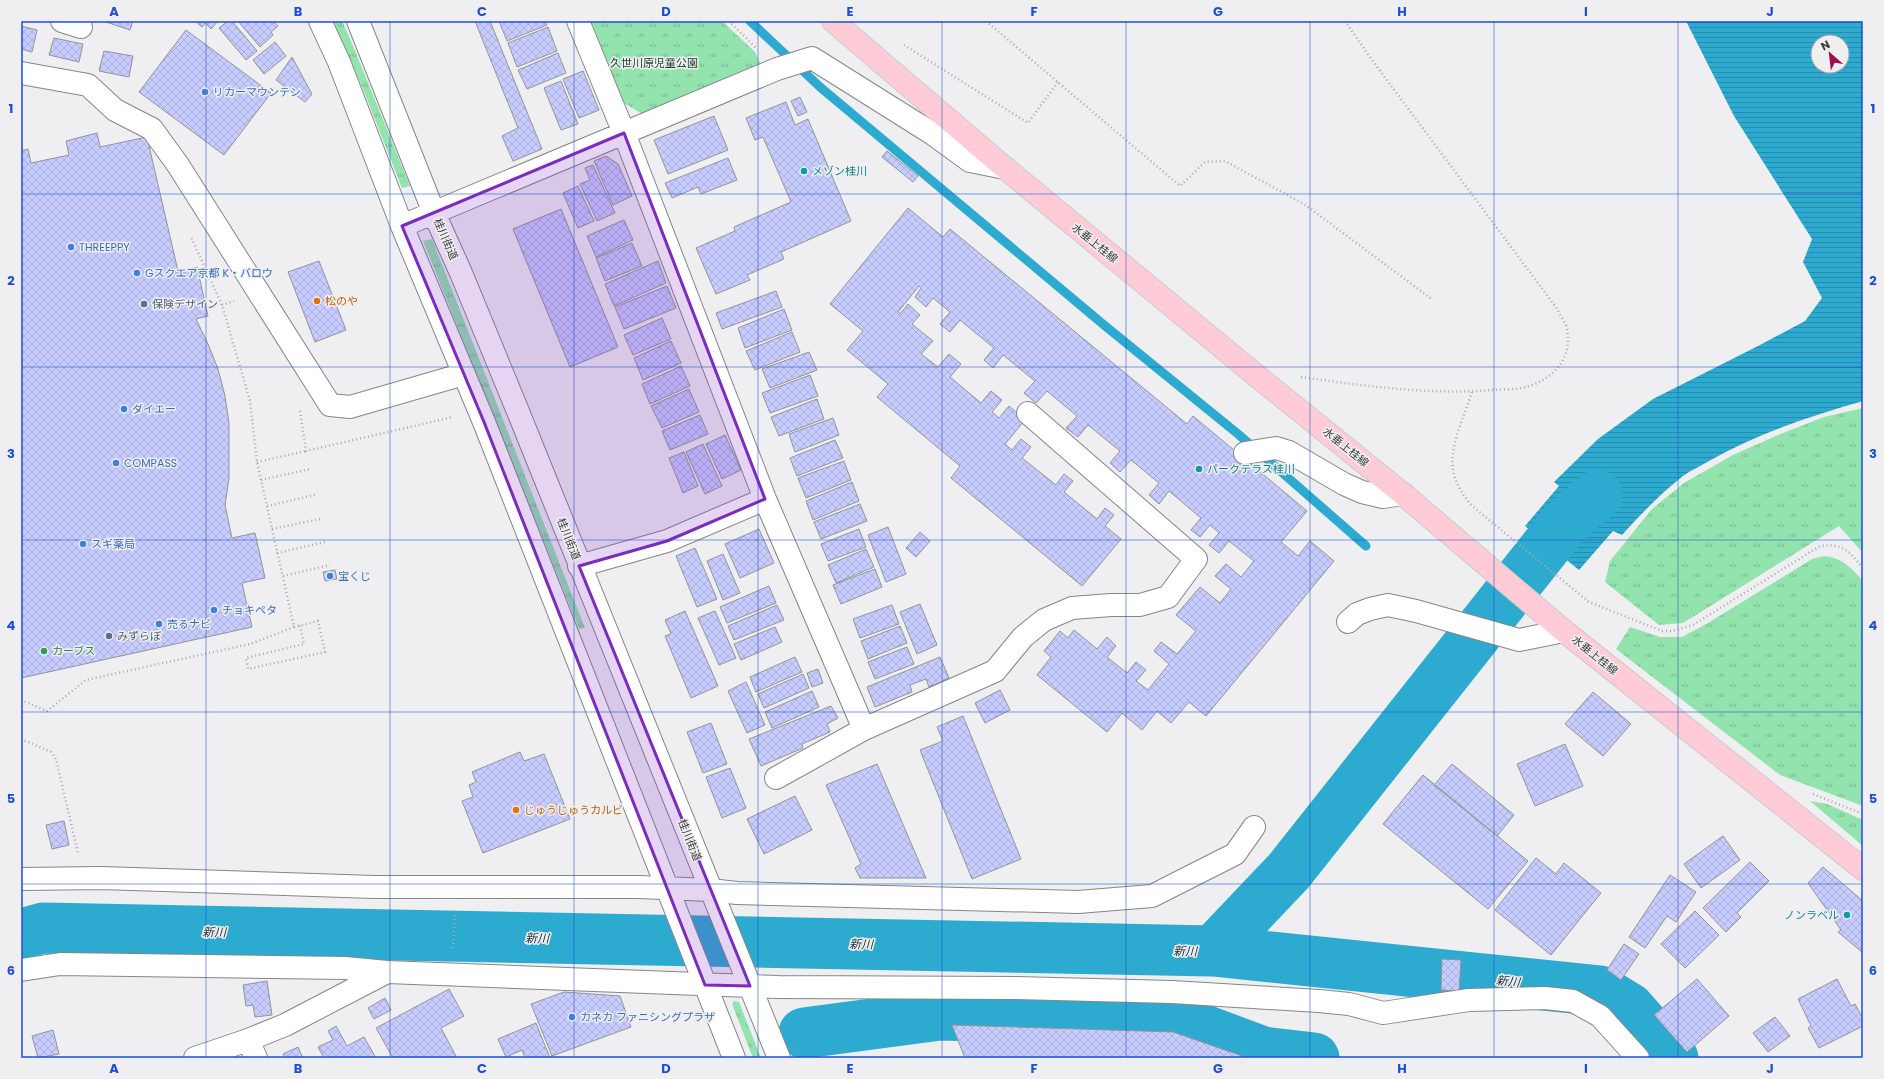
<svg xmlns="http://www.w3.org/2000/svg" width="1884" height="1079" viewBox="0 0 1884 1079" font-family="Poppins,'Noto Sans JP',sans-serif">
<defs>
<pattern id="grass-tufts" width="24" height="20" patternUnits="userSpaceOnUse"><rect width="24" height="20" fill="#92e3ae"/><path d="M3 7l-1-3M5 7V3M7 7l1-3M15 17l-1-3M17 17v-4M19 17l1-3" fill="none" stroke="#78b98f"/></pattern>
<pattern id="water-rules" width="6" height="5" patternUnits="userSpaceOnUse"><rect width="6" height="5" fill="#2daacf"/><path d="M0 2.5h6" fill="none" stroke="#278ba9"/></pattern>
<pattern id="building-cross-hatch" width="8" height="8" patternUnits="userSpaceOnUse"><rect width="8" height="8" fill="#c7ccff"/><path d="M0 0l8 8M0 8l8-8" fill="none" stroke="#acb0db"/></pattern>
</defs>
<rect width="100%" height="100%" fill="#efeff2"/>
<path fill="url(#grass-tufts)" d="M333 21H342L351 41 410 186 402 188 363 89Z
M591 21H722L755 52 761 65 642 114 624 103Z
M432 239 585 628 579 629 423 241Z
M1863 408V553L1839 526 1683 623 1659 625 1605 582 1610 561 1652 509 1684 483 1733 455 1778 435 1824 417Z
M1824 556C1842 558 1851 567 1863 581V806L1780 775 1616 649 1630 627 1660 637H1682L1708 623 1812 559Z
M1810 801 1827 804 1863 820V846Z
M734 1001 739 1002 761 1058H753L732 1004Z"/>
<path fill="url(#water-rules)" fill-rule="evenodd" d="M1686 21H1863V401C1810 416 1757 434 1709 461 1701 466 1691 470 1683 476 1660 494 1641 514 1622 535L1613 531 1579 570 1525 526 1559 486 1554 482 1598 439 1653 399 1760 345 1805 321 1822 298 1803 262 1812 239 1734 116ZM1818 42H1842V66H1818Z"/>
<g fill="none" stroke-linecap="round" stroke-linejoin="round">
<path stroke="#2daacf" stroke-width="9" d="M750 21 820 87 1104 325 1238 434 1366 546"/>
<path stroke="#2daacf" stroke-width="51" d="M21 934 43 928 1213 951 1601 991 1629 1008 1673 1058
M1213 951 1289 871 1563 525 1597 495
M804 1033 940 1015 1180 1021 1263 1052 1266 1058
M1263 1052 1314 1058"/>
</g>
<path fill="url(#building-cross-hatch)" stroke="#939496" d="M103 21H133L130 30Z
M195 21H218L211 29 205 23 202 27Z
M228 21H232L257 51 246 60 219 28Z
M238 21H273L278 26 271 32 273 35 260 47Z
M475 21H490L542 149 513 161 502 136 518 128Z
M499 21H545L547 25 507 41Z
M21 26 37 30 32 52 21 49Z
M548 27 557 51 517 67 508 43Z
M186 30 271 93 224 155 139 92Z
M54 38 83 44 79 62 49 55Z
M275 42 286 56 264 74 253 60Z
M104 51 133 56 129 77 99 71Z
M558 53 566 73 527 89 518 70Z
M292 57 312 94 305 102 276 80Z
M583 71 599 110 579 118 563 79Z
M561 81 578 124 561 130 544 88Z
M800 97 807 112 798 116 791 101Z
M786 102 795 125 808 119 851 221 781 252 784 259 747 275 750 280 716 294 696 248 735 231 734 227 791 202 763 137 755 140 746 118Z
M714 116 728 150 668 174 654 140Z
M97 133 100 147 147 137 178 271 197 267 208 316 196 319 208 344 218 369 225 396 229 423V478L225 505 232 538 255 533 265 578 242 583 252 627 21 678V151L28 149 31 163 69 155 66 141Z
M887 151 918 176 913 182 882 157Z
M606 156 618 164 632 196 613 205 594 161Z
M728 158 737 180 701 194 698 187 672 198 665 183Z
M593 165 615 213 597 221 580 184 590 180 585 168Z
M578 186 594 221 578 228 563 193Z
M908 208 943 237 950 229 1187 424 1193 416 1307 511 1281 542 1298 556 1310 541 1334 561 1206 716 1189 702 1171 723 1157 711 1142 730 1122 713 1107 732 1037 675 1051 657 1044 651 1060 631 1068 638 1074 630 1097 649 1107 637 1116 646 1107 657 1127 673 1136 662 1146 670 1136 681 1148 690 1169 664 1154 651 1161 642 1177 654 1196 631 1176 615 1200 587 1220 603 1231 589 1215 576 1226 564 1241 577 1254 561 1229 541 1219 553 1209 545 1219 533 1210 525 1200 537 1191 530 1201 518 1169 491 1159 504 1149 495 1159 483 1131 460 1120 472 1110 463 1120 451 1088 425 1078 437 1066 428 1077 416 1047 391 1036 403 1024 393 1035 381 1003 355 993 368 984 360 994 348 960 320 950 332 940 324 950 312 933 298 926 307 915 297 921 288 919 286 898 312 900 314 908 304 920 315 912 324 933 341 921 354 938 367 949 354 961 364 950 377 981 403 991 391 1002 400 992 412 999 418 1009 406 1025 420 1005 444 1012 450 1021 439 1031 447 1022 458 1056 485 1064 474 1073 481 1064 492 1097 519 1105 508 1114 515 1105 526 1121 539 1082 586 951 478 960 466 877 397 888 384 847 350 863 331 830 304Z
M561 209 618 347 570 367 513 229Z
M624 220 633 240 596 257 587 236Z
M632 243 642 266 605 281 596 258Z
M319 261 346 330 315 342 288 272Z
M658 261 666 283 614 306 605 284Z
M667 286 676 308 624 329 615 307Z
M776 291 782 307 722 329 716 313Z
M784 309 792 330 745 348 738 328Z
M662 318 671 339 633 355 624 335Z
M792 332 800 352 755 370 746 351Z
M671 341 681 363 643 380 634 358Z
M809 352 817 370 770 388 762 369Z
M681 366 690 386 650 404 642 384Z
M810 375 818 396 770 413 762 393Z
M689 389 699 412 662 428 651 406Z
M817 399 824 419 779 436 771 417Z
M700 415 708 434 670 450 662 431Z
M833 418 839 435 795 452 789 434Z
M725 435 741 470 722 479 706 444Z
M835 440 843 458 797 476 790 458Z
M703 444 722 486 705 494 686 452Z
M684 452 698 486 683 493 669 458Z
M844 461 851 480 806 498 798 478Z
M852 482 859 501 813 520 806 501Z
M860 504 867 521 821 539 814 522Z
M888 527 906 574 886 582 868 535Z
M759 529 774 563 740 578 725 544Z
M859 529 866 547 828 561 821 544Z
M920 532 930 541 916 557 906 548Z
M695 548 717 599 697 607 676 556Z
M866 549 874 567 836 583 828 565Z
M723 554 740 593 723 600 707 561Z
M875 569 882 587 841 604 833 585Z
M335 570 337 579 325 581 323 572Z
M769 586 776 603 727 623 720 607Z
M920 604 937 645 917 654 900 612Z
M777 605 784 620 734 640 728 626Z
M892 605 899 624 860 638 853 619Z
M685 611 718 686 691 698 665 636 671 634 665 620Z
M715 611 736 658 719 665 698 618Z
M900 626 907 643 868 659 861 641Z
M775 627 782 642 741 660 734 644Z
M907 647 914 664 875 679 868 662Z
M795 657 802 672 756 692 750 677Z
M940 657 949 678 929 687 926 679 910 685 912 692 875 707 867 687Z
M818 669 823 683 812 687 807 673Z
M803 674 809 688 764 708 758 694Z
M746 682 765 725 747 733 728 691Z
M1000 690 1010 710 985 723 975 703Z
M812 691 819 707 772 728 765 712Z
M1593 692 1631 724 1603 756 1565 724Z
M831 706 838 718 827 724 830 732 802 744 803 748 761 766 749 739Z
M963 716 1021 859 972 879 920 750 943 741 937 727Z
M711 723 727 764 703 773 687 732Z
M1565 744 1583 786 1535 806 1517 764Z
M520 752 524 761 544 754 570 819 483 853 462 801 473 797 469 785 476 782 472 772Z
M877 764 926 878H860L855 868 861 864 826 785Z
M1452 764 1514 815 1497 836 1434 785Z
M730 768 746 808 722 818 706 777Z
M1423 775 1528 861 1488 909 1383 824Z
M795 796 812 830 764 854 747 819Z
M64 821 69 845 52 849 46 825Z
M1723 836 1740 860 1701 888 1684 864Z
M1536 858 1556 874 1564 863 1601 893 1551 955 1495 910Z
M1750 862 1769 881 1737 913 1741 917 1726 932 1703 908Z
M1823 867 1863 901V953L1838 932 1841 930 1808 883Z
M1670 875 1696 892 1676 922 1667 916 1645 948 1629 937Z
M1695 911 1719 935 1685 968 1661 944Z
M1624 944 1639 954 1621 980 1607 970Z
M1442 959 1461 960 1459 991 1441 990Z
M1697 979 1729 1016 1687 1052 1654 1015Z
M1837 979 1851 1006 1855 1004 1863 1019V1026L1819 1048 1808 1028 1811 1026 1798 999Z
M267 981 272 1015 255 1017 253 1005 246 1006 243 985Z
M449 989 464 1016 441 1028 457 1058H393L376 1028Z
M564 992 620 996 631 1027 552 1056 531 1004Z
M385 998 391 1010 374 1019 368 1008Z
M1775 1017 1790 1036 1768 1052 1753 1033Z
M536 1023 550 1058H525L522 1050 506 1057 498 1039Z
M952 1025 1173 1032 1248 1058H965Z
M336 1026 347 1046 364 1037 376 1058H324L318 1047 333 1040 328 1031Z
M53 1030 59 1054 38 1058 32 1036Z
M298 1047 303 1058H285L283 1054Z"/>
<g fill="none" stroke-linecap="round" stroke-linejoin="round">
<g stroke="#858688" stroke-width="24">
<path id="minor" d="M62 21 81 27
M320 21 339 62 402 226 484 422 734 1058
M358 21 434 213 461 273 517 409 779 1058
M578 21 624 133 765 499 864 729 995 671 1023 637 1044 620 1072 608 1111 605H1140L1168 597 1196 559 1028 413
M21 73 88 85 115 110 152 129 178 165 330 405 350 407 464 374
M402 226 777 69 812 58 933 134 970 161 1005 168
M1245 453 1276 448 1289 452 1344 484 1362 492 1383 497 1403 494
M579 566 667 541 765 499
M1348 622 1357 614 1370 609 1388 605 1416 611 1519 640 1564 631
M776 778 864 729
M21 879 101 878 374 887H639L710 890 737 893 1078 902 1152 896 1235 854 1254 827
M21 970 60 964 345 968 387 972
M248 1040 256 1058
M195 1058 248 1040 285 1025 387 972 778 987 1016 988 1172 992 1319 1001 1349 1004 1383 1013 1469 1000 1545 998 1573 1001 1600 1016 1638 1058"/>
</g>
<g stroke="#ccc" stroke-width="24">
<path id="major" d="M833 21 1005 168 1258 377 1403 494 1564 631 1863 869"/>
</g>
<path stroke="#aaaaad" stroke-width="2.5" stroke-dasharray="1 3" stroke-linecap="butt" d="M729 21 757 49
M986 21 1180 186 1205 162 1225 161 1304 204 1433 300
M904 45 1028 123 1058 82
M222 305 234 301
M1301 377C1364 386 1429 395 1493 390 1503 389 1516 390 1526 387 1553 380 1573 358 1567 329 1566 323 1560 316 1558 310L1372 60 1345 21
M1472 392C1465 415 1447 450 1454 474 1457 487 1464 496 1472 506L1589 602 1662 631H1672L1693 625 1820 546C1844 543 1848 551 1863 568
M300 411 306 451 453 417
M257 462 306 451
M261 480 310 469
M267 506 315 495
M272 529 320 519
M277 553 325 542
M283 576 330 565
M294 627 318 621 325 652 248 669 246 658 304 644 300 625
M21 700 47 711 86 680 250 644 294 627 257 462 250 401 222 305 191 237
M21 739 51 752 56 759 78 853
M1813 794 1863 814
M453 948 455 913"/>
<use href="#minor" stroke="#fff" stroke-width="22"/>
<use href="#major" stroke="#fecbd6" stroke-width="22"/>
</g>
<path fill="#7b2cbf" fill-opacity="0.2" stroke="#7b2cbf" stroke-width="3" stroke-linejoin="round" d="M624 133 765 499 667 541 579 566 750 986 705 985 484 422 402 226Z"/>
<path fill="none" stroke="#1d4ed8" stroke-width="1" stroke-opacity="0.55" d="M206 21V1058M390 21V1058M574 21V1058M758 21V1058M942 21V1058M1126 21V1058M1310 21V1058M1494 21V1058M1678 21V1058M21 194H1863M21 367H1863M21 540H1863M21 712H1863M21 884H1863"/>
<g fill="#3f7fe0" stroke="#efeff2" stroke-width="1.5">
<circle cx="205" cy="92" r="4"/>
<circle cx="71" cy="247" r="4"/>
<circle cx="137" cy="273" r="4"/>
<circle cx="124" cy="409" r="4"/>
<circle cx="116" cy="463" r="4"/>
<circle cx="83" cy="544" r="4"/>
<circle cx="330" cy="576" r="4"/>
<circle cx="214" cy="610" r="4"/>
<circle cx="159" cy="624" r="4"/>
<circle cx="572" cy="1017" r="4"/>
</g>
<g fill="#0f9aa8" stroke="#efeff2" stroke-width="1.5">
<circle cx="804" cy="171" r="4"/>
<circle cx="1199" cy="469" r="4"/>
<circle cx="1847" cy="915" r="4"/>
</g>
<g fill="#e8710a" stroke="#efeff2" stroke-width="1.5">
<circle cx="317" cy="301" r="4"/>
<circle cx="516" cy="810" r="4"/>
</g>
<g fill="#5c6f8a" stroke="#efeff2" stroke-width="1.5">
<circle cx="144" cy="304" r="4"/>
<circle cx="109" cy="636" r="4"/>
</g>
<circle fill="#2e9e5b" stroke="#efeff2" stroke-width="1.5" cx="44" cy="651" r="4"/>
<g text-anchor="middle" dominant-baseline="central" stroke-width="3" stroke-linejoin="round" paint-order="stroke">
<g font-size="11" fill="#1b4029" stroke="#efeff2">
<text x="654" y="63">久世川原児童公園</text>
</g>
<g font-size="11" fill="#366cbe" stroke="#efeff2" text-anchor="start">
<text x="213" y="92">リカーマウンテン</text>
<text x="79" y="247">THREEPPY</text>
<text x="145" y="273">Gスクエア京都 K・バロウ</text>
<text x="132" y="409">ダイエー</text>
<text x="124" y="463">COMPASS</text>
<text x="91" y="544">スギ薬局</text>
<text x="338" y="576">宝くじ</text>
<text x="222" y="610">チョキペタ</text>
<text x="167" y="624">売るナビ</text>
<text x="580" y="1017">カネカ ファニシングプラザ</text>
</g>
<g font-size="11" fill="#0d838f" stroke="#efeff2" text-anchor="start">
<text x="812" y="171">メゾン桂川</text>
<text x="1207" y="469">パークテラス桂川</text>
<text x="1839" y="915" text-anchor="end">ノンラベル</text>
</g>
<g font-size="11" fill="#3a3a3c" stroke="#efeff2">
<text transform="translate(446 239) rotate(66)">桂川街道</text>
<text transform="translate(1095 243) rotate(39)">水垂上桂線</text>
<text transform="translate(1346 447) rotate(39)">水垂上桂線</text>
<text transform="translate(569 539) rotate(68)">桂川街道</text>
<text transform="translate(1595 655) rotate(39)">水垂上桂線</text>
<text transform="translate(690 840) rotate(68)">桂川街道</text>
</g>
<g font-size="11" fill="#c56008" stroke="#efeff2" text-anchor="start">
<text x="325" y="301">松のや</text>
<text x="524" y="810">じゅうじゅうカルビ</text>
</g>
<g font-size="11" fill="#4e5e75" stroke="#efeff2" text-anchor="start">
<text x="152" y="304">保険デザイン</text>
<text x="117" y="636">みずらぼ</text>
</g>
<g font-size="11" fill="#27864d" stroke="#efeff2" text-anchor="start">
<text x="52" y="651">カーブス</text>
</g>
<g font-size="12" font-style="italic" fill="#1a2e35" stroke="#efeff2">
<text transform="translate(214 932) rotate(1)">新川</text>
<text transform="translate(537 938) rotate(1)">新川</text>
<text transform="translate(861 944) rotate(1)">新川</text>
<text transform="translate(1185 951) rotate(1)">新川</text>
<text transform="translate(1508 981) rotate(6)">新川</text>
</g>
</g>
<rect width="1884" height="1079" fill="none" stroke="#efeff2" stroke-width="44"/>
<g transform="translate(1830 54) rotate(332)"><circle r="19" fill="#efeff2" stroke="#a7a7a9"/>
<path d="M0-3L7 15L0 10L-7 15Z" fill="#a20c4c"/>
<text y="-6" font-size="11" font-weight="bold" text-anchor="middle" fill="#3a3a3c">N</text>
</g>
<rect x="22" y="22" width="1840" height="1035" fill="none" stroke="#1d4ed8" stroke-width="1.5"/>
<g font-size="13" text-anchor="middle" font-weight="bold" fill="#1d4ed8">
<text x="114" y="16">A</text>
<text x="298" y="16">B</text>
<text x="482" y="16">C</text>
<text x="666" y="16">D</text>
<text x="850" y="16">E</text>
<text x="1034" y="16">F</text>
<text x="1218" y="16">G</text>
<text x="1402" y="16">H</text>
<text x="1586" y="16">I</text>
<text x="1770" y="16">J</text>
<text x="11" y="113">1</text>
<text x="1873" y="113">1</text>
<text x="11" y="285">2</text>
<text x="1873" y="285">2</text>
<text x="11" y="458">3</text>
<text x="1873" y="458">3</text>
<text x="11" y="630">4</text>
<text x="1873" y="630">4</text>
<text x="11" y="803">5</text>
<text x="1873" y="803">5</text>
<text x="11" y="975">6</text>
<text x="1873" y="975">6</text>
<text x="114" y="1073">A</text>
<text x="298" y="1073">B</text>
<text x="482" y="1073">C</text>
<text x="666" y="1073">D</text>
<text x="850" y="1073">E</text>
<text x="1034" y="1073">F</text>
<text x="1218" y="1073">G</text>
<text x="1402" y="1073">H</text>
<text x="1586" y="1073">I</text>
<text x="1770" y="1073">J</text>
</g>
</svg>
